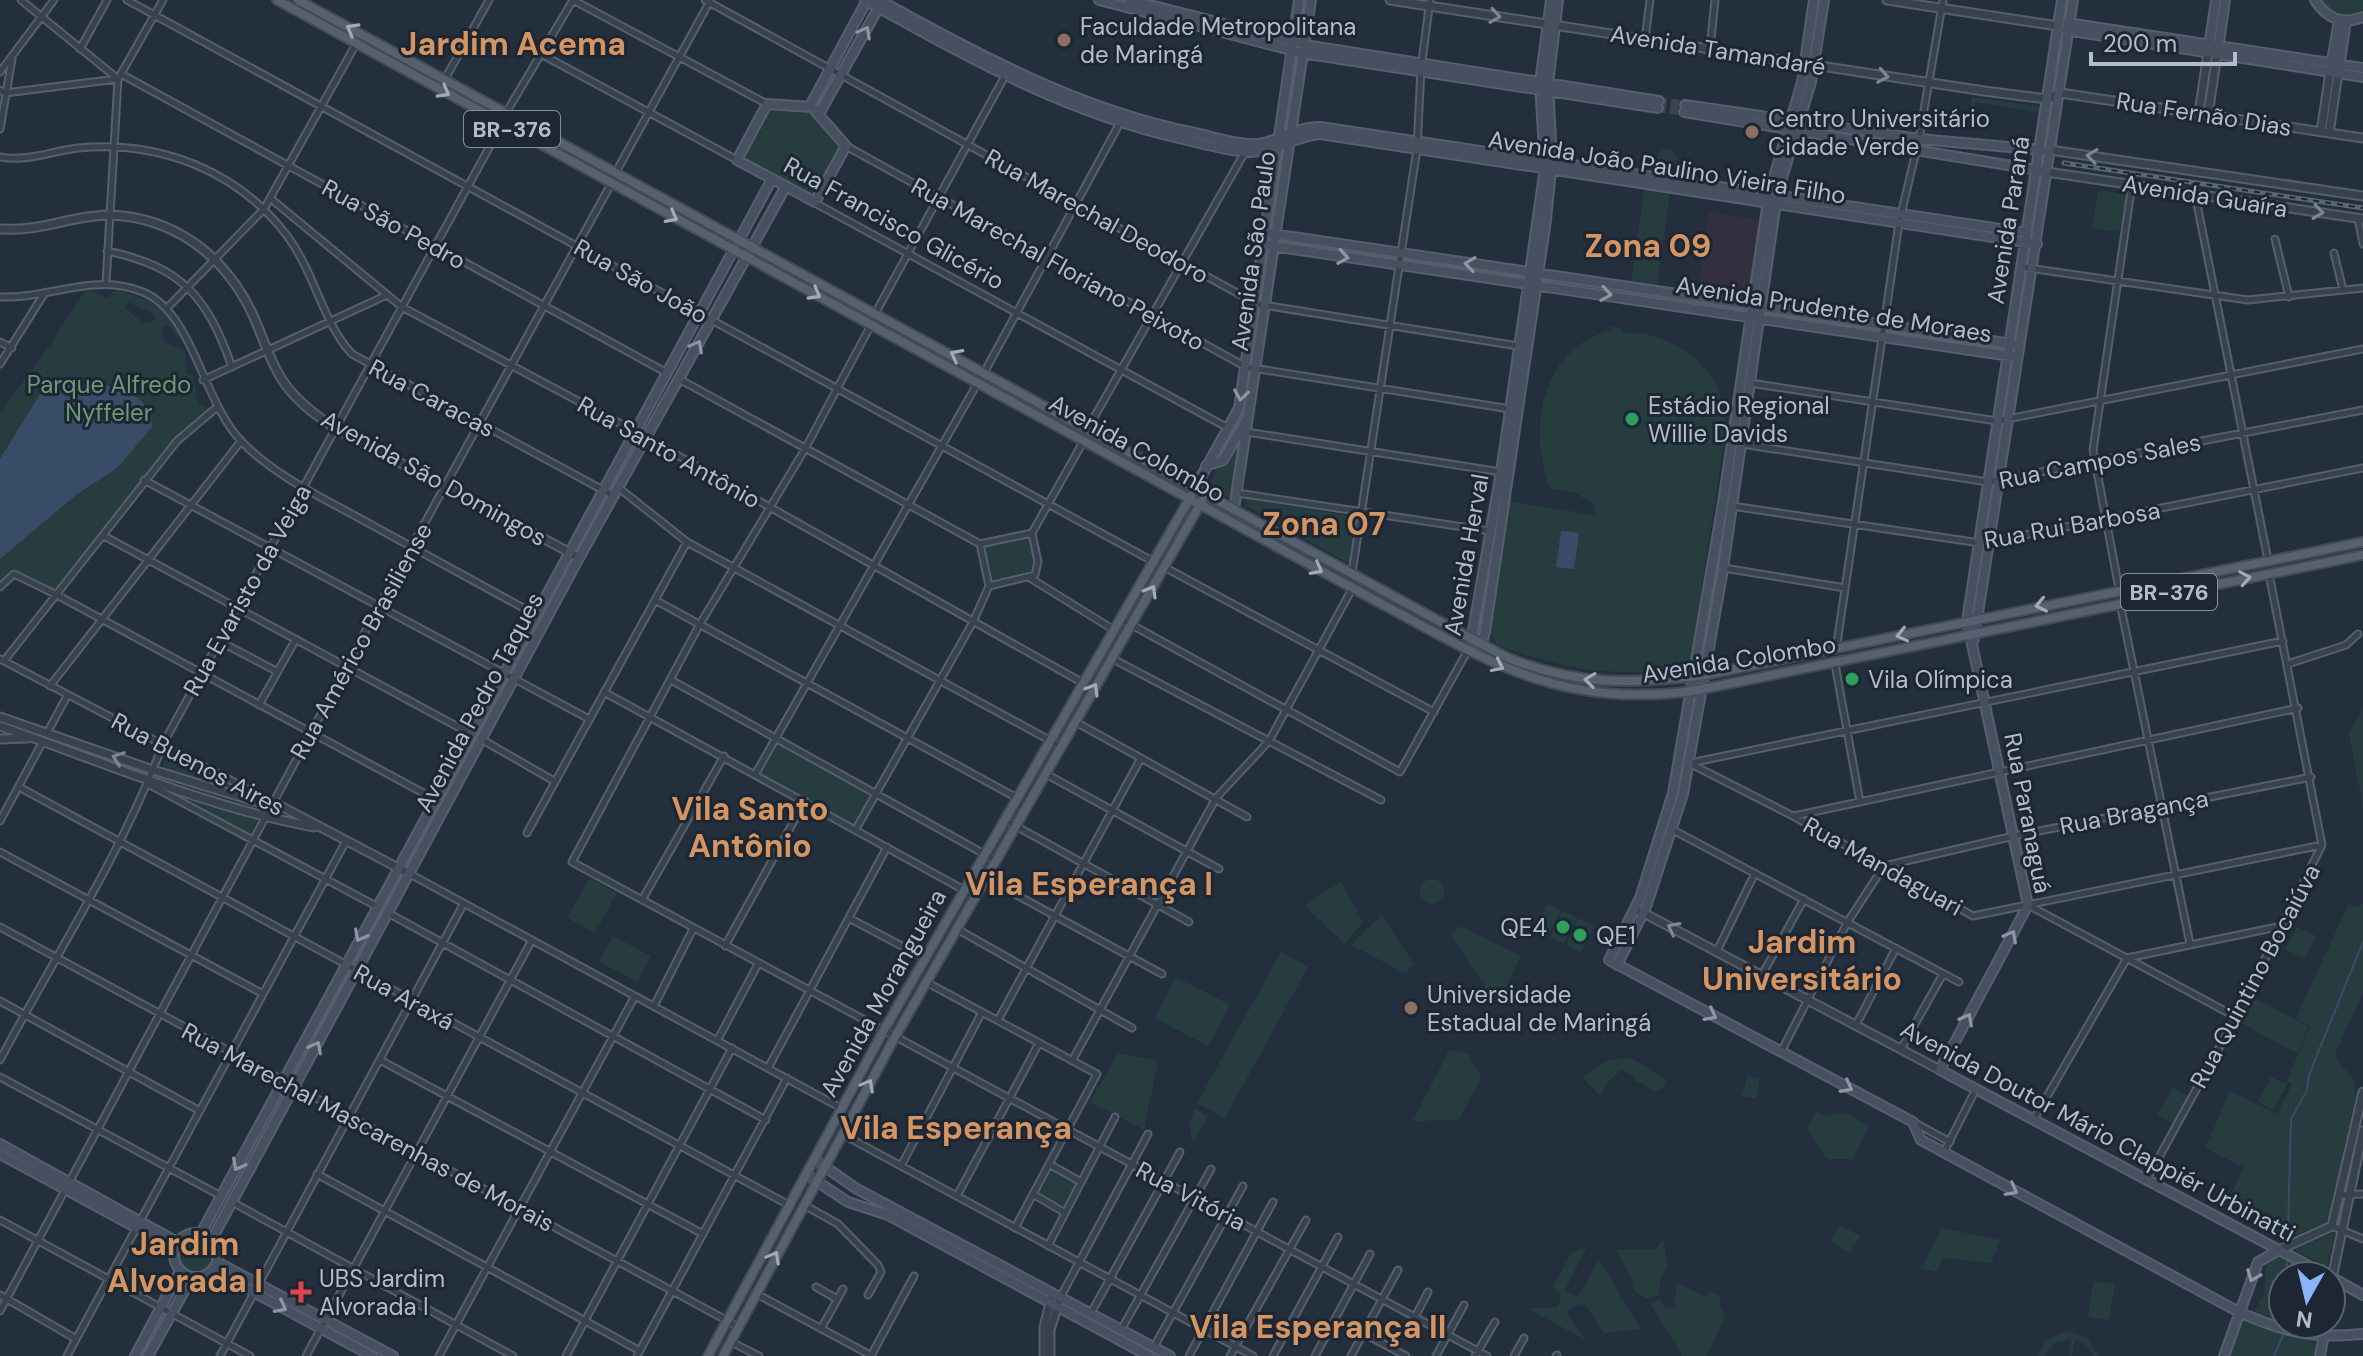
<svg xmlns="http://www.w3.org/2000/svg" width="2363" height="1356" viewBox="0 0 2363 1356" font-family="'DM Sans',sans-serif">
<rect width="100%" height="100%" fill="#242f3e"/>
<path fill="#32303f" d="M1709 212 1765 221 1752 305 1697 297Z"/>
<path fill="#263c3f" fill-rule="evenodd" d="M2315 0H2363V17L2339 20Z
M1972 97 2040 107 2039 112 1975 102 1972 124H1968Z
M767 104 810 106 846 146 815 202 737 160Z
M1657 159a10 10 0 1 1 20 0a10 10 0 1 1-20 0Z
M1645 183 1671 187 1656 291 1630 287Z
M2098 190 2126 194 2120 232 2092 228Z
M89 290 107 298 116 290C151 300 171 308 186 346L166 324 161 328 165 343 185 349 186 373 193 375 198 403 208 408V412L177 438 54 590 14 570 0 582V412L42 357 85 291ZM128 302 153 313 157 320 143 323 125 308Z
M1611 326 1622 329 1624 333C1656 330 1691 349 1711 376 1721 390 1723 408 1727 424L1689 669C1613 677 1569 671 1497 645L1491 634 1509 501 1594 515 1595 505 1575 493 1550 489C1527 429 1541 349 1609 331Z
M1249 415 1235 501 1208 486Z
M1246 499 1357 517 1350 564 1245 505Z
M1032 533 1038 562 1035 575 989 586 980 544Z
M2363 709V808L2349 733Z
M776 738 876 793 856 829 756 773Z
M169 748 266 801 250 836 158 781Z
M590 878 617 893 595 933 567 918Z
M1420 891a12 12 0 1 1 24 0a12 12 0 1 1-24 0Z
M1341 881 1363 922 1345 944 1304 906Z
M2363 903V993L2336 1051 2337 1061 2352 1075 2356 1095 2328 1222 2282 1241 2267 1233 2271 1223 2266 1214 2231 1195 2243 1167 2205 1148 2230 1091 2277 1114 2292 1084 2287 1080 2310 1026 2296 1018 2348 905 2357 907Z
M1547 904 1561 910 1548 936 1535 930Z
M1562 911 1577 917 1564 944 1550 937Z
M1382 915 1414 964 1405 973 1351 945Z
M1578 918 1594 925 1581 952 1566 945Z
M1460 926 1521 956 1500 999H1493L1455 941 1452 934Z
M2297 927 2316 936 2304 959 2285 949Z
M613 936 651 956 637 981 599 962Z
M1281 952 1308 967 1225 1118 1197 1103Z
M1176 977 1230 1005 1208 1046 1155 1018Z
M2247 994 2308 1026 2298 1054 2233 1019Z
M1449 1050 1468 1054 1481 1077 1459 1120 1413 1121Z
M1118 1053 1158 1061 1144 1130 1090 1102Z
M1629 1058C1639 1061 1657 1075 1666 1080L1664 1087 1655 1091 1634 1080V1075L1621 1070 1608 1082 1601 1096 1582 1077 1607 1061Z
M1747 1076 1760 1079 1756 1099 1742 1096Z
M2271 1077 2287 1085 2273 1110 2258 1102Z
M2173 1087 2188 1096 2173 1124 2157 1115Z
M1195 1108 1208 1117 1193 1142 1189 1125Z
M1816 1111 1825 1116 1845 1112 1869 1126 1853 1159H1827L1807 1128Z
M1049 1164 1081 1182 1065 1213 1033 1194Z
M1840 1225 1860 1236 1851 1253 1830 1242Z
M1942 1228 2000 1240 1991 1263 1943 1258 1937 1272 1921 1268Z
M2335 1232 2327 1267 2293 1249Z
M175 1255a21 21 0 1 1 42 0a21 21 0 1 1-42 0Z
M1663 1240 1668 1267 1661 1276 1659 1295 1647 1299 1634 1290 1633 1280 1616 1250 1656 1249Z
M1587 1246 1565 1290 1576 1296 1581 1293 1599 1259 1641 1329 1604 1333 1586 1306 1580 1304 1569 1309 1568 1315 1585 1340 1529 1309 1558 1307 1561 1294 1553 1287 1571 1253Z
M2279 1257 2317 1276H2283V1322L2254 1311 2264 1295 2266 1265Z
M125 1266 147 1277 140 1291 118 1279Z
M2093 1281 2115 1284 2109 1320 2088 1317Z
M1677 1283 1705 1297 1710 1291 1721 1298 1719 1307 1726 1314 1707 1356H1682L1650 1303 1660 1300 1665 1307 1673 1308Z
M2241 1321 2312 1341 2316 1345 2314 1356H2228Z
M2065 1331 2086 1337 2099 1356H2093L2088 1347 2075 1339 2072 1356H2069L2071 1339 2053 1344 2045 1356H2038L2046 1340Z"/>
<path fill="#394c67" d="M68 383C97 382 153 387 152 427L117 468 76 495 0 559V459L42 391Z
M1561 531 1579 533 1574 569 1556 567Z"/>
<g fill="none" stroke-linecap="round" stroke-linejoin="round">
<path stroke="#394c67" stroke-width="2" d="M2288 1228 2291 1119 2307 1090 2309 1075 2363 942
M2287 1276V1262
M2274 1356 2284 1333"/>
<path stroke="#3a4453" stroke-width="8" stroke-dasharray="8 4" stroke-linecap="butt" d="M1659 101 1685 105
M1658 108 1684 112"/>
<g stroke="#565f6c" stroke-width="9">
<path id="minor" d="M21 0 118 79
M127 0 1154 562
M573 0 767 104
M705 0 1257 304 1518 346
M1645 39 1650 0
M1710 48 1715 0
M80 49 107 0
M541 54 737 160
M0 72 54 0
M121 74 667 373
M445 79 489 0
M0 90 5 93 117 79
M506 113 573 0
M0 129 12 59
M846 146 1246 367 1510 409
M0 157C27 162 52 151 78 148 160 140 239 171 288 237 315 274 323 323 352 354L614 496
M616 172 710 1
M2195 194 2268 560
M270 198 402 307 636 432 1083 683
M815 203 1228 428
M2358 218 2363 244
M2275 239 2289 297
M107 251C182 267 207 296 232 367
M2334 253 2343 290
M2022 267 2248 300 2363 288
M106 283 118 79 163 0
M0 297C50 299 94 272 143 292 194 313 202 401 242 442 274 475 319 496 359 518 418 550 477 583 536 615
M167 308 264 209 356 44
M876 312 1006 74
M871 325 805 449 700 624 572 862 1487 1356
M0 342 12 348
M0 364 44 294
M985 371 1122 119
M679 379 980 544
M203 380 387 295
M1750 383 1997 421 2363 349
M1088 428 1245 152
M1247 432 1501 472
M1742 444 1988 482 2363 410
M144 480 589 719
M619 488 687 542 1060 746
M1237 493 1490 531
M1732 506 1980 543
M1032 533 1038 562 1035 575 989 586 980 544Z
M1032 533 1083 442
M104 536 471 734
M1990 542 2363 468
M1164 567 1434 712
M1724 568 1845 588
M1352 573 1417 149 1421 69 1430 0
M1030 578 1114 630
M0 587 14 574 57 595 438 801
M2119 589 2093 450 2132 184
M655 600 1017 798
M2120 603 2190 944
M1121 619 1400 772 1468 650
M219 641 278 672
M1836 650 1899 223 1919 139 1943 0
M0 659 272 802
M1113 659 1381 800
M4 661 177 441 217 407
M1835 664 1860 802
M2288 664 2346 645 2358 634
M671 680 995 860
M50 686 241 441
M604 692 964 890
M259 705 296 639
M1074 721 1247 817
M47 733 67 696
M481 739 554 781
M1689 763 1793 816 1973 916 2322 845
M1690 763 2283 641
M756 773 977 384
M1046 774 1219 869
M148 784 376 906
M19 787 789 1205
M1794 816 2298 708
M1005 820 1189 922
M0 821 43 741
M856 829 973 622 989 586
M1673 830 1959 982
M527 833 687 542
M0 852 263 994
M410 874 841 1108
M987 879 1162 974
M642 900 724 756
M2028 905 2236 1017
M388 913 766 1120
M849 918 926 959
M0 927 737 1326
M957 929 1132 1028
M725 946 805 801
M1717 951 1755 873
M1762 975 1804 899
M926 982 1097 1074 1015 1228
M0 1001 200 1111
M654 1006 693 929
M998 1020 1141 758
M1856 1025 1896 948
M717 1041 758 964
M1901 1049 1943 974
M1781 1052 1847 923 1884 866 2014 836 2311 777
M0 1060C55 956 121 855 163 744L502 124
M380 1060 703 1234
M1072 1061 1216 798 1269 741 1352 589
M768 1068 887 847
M0 1077 221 1196
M2034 1119 2127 958 2282 926
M1915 1123 1950 1142
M842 1134 1253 1356
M1944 1152 1976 1089
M1049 1164 1081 1182
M901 1166 982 1012
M317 1174 640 1351
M2147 1179 2236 1017 2322 845 2269 574
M1033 1194 1065 1213
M2339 1195 2363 1194
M957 1196 1039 1043
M232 1202 513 1356
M804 1205 838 1224 878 1265 881 1272 868 1295
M0 1220 250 1356
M2332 1226 2363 1239
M1048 1246 1115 1117
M816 1287 837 1299
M755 1293 872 1356
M0 1295 76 1339
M1060 1298 1148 1134
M0 1311 379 606 611 184
M1091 1313 1180 1152
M1415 1317 1428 1292
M821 1329 843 1289
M1121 1330 1211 1169
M1363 1333 1406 1356
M731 1342 759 1356
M1154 1347 1243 1186
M67 1356 346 841
M220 1356 464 903
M306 1356 532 940
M439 1356 635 996
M566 1356 732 1048
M637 1356 787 1078
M871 1356 914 1276
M1189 1356 1273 1202
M1230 1356 1306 1220
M1273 1356 1338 1237
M1315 1356 1370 1254
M1351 1356 1398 1270
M1436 1356 1464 1305
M1475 1356 1495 1322
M1514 1356 1524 1338
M1556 1356 1557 1355"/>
</g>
<g stroke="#565f6c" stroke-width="11">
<path id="tertiary" d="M1390 0 1984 91 2047 99 2060 93 2363 138
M1887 0 2058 26
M2199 113 2208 53
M2208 115 2217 54
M2321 132 2330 72
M2329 133 2338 74
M2050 150 2363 196
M2047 172 2363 219
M0 229C57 233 90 201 155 223 205 240 239 279 258 327 268 351 276 377 295 396 324 427 370 447 408 467 463 496 519 525 574 555
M0 717 153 770 261 803 273 802 404 871
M0 726C103 762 206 807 314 827
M0 739 28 738
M1638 910 1940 1070
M2279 1250 2332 1226 2363 1092
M2332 1278 2363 1131
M1044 1356V1327L1051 1299
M1050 1356V1330L1060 1298"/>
</g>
<g stroke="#565f6c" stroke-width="12">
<path id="secondary" d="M865 0C970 58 1065 113 1183 139 1204 144 1228 151 1249 152 1273 153 1295 136 1320 134L2037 244
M879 0C981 56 1080 110 1195 133 1213 137 1231 143 1249 144 1274 146 1294 126 1320 127L2027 233
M1099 0 1302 53 1658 108
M1130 0 1311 46 1659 101
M1814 0 1802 82 1769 194 1723 503 1673 793 1640 898 1609 960 1913 1122 1921 1140 2239 1312C2284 1332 2314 1339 2363 1334
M2062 0 1967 621 2028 905 1940 1070 2328 1276
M2315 0C2326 18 2343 25 2363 17
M2067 23 2363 68
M2066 30 2363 77
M2209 47 2216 0
M2218 49 2225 0
M2331 67 2339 20
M2339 68 2346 21
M767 104 812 107 846 146 815 202 737 160Z
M1685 105 1919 139 2042 150
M810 106 867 0
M820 112 880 5
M1684 112 2043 171
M1267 233 2019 345
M1266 245 2017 357
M1206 466 1223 460 1247 419
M1195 488 1239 408 1299 0
M1234 509 1311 0
M1974 639 2073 0
M1471 642 1501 472 1545 168 1540 83 1551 0
M1468 650 1482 643 1485 632 1546 220 1552 160 1548 84 1558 0
M1617 965 1646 907 1683 794 1722 575 1777 195 1811 82 1824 0
M0 1144 177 1242
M0 1154 174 1248
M815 1160 857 1189 1170 1356
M807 1175 848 1202 888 1215 1149 1356
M174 1255a22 22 0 1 1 44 0a22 22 0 1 1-44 0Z
M201 1233 772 179
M212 1239 579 558 786 186
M217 1262 393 1356
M213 1270 372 1356
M2331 1277 2363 1295
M135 1356 180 1271
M148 1356 192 1277
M2224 1356 2258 1262 2279 1250
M2320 1356 2326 1324"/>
</g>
<g stroke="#414a57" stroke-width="12">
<path id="primary" d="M277 0 1380 603C1491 663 1560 708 1693 691L2363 555
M298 0 1472 639C1485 645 1497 653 1511 659 1579 686 1634 684 1705 675L2363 542
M708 1356 884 1030 1191 496
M723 1356 895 1037 1202 501"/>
</g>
<use href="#minor" stroke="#38414e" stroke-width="5"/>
<use href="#tertiary" stroke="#38414e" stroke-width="7"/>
<use href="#secondary" stroke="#465061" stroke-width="8"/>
<use href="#primary" stroke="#56606e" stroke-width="8"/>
<g stroke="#5a6575" stroke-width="5">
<path id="rail" d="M2064 163 2363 208"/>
</g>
<use href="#rail" stroke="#1d2633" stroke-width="2" stroke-dasharray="6" stroke-linecap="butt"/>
</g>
<defs><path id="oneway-chevron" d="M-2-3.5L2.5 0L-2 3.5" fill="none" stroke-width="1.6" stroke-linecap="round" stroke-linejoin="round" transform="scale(2)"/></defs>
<g stroke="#7c8592">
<use href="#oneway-chevron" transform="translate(1495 16) rotate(9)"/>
<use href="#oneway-chevron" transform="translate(1883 76) rotate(10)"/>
<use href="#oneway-chevron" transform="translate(2092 156) rotate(-172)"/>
<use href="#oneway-chevron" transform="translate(2318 212) rotate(8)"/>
<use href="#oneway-chevron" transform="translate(118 758) rotate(-160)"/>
<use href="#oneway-chevron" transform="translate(1673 928) rotate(-152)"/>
</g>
<g stroke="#a1aab7">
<use href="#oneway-chevron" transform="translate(352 29) rotate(-151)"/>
<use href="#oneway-chevron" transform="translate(444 92) rotate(29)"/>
<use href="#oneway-chevron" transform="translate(672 217) rotate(28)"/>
<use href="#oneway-chevron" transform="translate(815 294) rotate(29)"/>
<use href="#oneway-chevron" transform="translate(956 355) rotate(-152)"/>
<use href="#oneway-chevron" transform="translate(1317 569) rotate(28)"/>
<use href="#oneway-chevron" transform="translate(2245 578) rotate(-10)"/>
<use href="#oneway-chevron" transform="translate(1151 591) rotate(-60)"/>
<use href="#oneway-chevron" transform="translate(2041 605) rotate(168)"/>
<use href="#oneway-chevron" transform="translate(1902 635) rotate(167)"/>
<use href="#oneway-chevron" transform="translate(1498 666) rotate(26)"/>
<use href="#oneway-chevron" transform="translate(1590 680) rotate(-172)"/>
<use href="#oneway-chevron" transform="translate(1093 689) rotate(-59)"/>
<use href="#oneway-chevron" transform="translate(868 1085) rotate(-61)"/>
<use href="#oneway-chevron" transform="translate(774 1257) rotate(-61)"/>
</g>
<g stroke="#8e96a5">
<use href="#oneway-chevron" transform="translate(865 32) rotate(-61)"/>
<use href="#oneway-chevron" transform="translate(1343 257) rotate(9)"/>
<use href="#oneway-chevron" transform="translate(1470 264) rotate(-172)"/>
<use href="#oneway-chevron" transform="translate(1606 294) rotate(9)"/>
<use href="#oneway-chevron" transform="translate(697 346) rotate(-61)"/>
<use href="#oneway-chevron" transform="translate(1241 395) rotate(99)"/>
<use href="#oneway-chevron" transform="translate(360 936) rotate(118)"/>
<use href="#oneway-chevron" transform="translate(2011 936) rotate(-62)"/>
<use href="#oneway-chevron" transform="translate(1711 1015) rotate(28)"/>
<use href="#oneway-chevron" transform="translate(1967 1019) rotate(-62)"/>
<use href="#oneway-chevron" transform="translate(316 1047) rotate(-62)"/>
<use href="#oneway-chevron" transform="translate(1847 1087) rotate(28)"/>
<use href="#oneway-chevron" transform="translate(238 1165) rotate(118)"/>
<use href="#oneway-chevron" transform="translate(2012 1190) rotate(28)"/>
<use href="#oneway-chevron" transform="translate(2253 1276) rotate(111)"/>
<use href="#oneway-chevron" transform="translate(281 1307) rotate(28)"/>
</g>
<g fill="#8d6e63" stroke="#1d2633" stroke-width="3">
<circle cx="1064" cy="40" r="8"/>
<circle cx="1752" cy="132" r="8"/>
<circle cx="1411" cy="1008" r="8"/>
</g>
<g fill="#2e9e5b" stroke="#1d2633" stroke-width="3">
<circle cx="1632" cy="419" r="8"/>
<circle cx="1852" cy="679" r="8"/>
<circle cx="1563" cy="927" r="8"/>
<circle cx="1580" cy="935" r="8"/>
</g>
<path fill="#e0444e" stroke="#1d2633" stroke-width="3" d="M297 1280h8v8h8v8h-8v8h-8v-8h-8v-8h8z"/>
<g text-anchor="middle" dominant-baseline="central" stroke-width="6" stroke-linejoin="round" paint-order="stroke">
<g fill="#1d2633" stroke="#878f9c" stroke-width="2">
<rect x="464" y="111" width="96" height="36" rx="6"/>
<rect x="2121" y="574" width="96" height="36" rx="6"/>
</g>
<g font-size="22" font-weight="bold" fill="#b4bcc9">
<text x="512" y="129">BR-376</text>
<text x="2169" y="592">BR-376</text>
</g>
<g font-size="24" fill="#b4bcc9" stroke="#1d2633" text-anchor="start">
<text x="1080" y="26">Faculdade Metropolitana<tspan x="1080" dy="28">de Maringá</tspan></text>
<text x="1768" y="118">Centro Universitário<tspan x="1768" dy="28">Cidade Verde</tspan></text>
<text x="1648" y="405">Estádio Regional<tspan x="1648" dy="28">Willie Davids</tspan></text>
<text x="1868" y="679">Vila Olímpica</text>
<text x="1547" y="927" text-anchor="end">QE4</text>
<text x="1596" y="935">QE1</text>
<text x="1427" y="994">Universidade<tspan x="1427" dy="28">Estadual de Maringá</tspan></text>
<text x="319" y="1278">UBS Jardim<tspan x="319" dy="28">Alvorada I</tspan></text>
</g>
<g font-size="24" fill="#b4bcc9" stroke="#1d2633">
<text transform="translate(1718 50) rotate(9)">Avenida Tamandaré</text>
<text transform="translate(2204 114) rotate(9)">Rua Fernão Dias</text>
<text transform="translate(1667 167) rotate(9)">Avenida João Paulino Vieira Filho</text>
<text transform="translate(2205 196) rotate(9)">Avenida Guaíra</text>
<text transform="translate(1097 216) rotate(29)">Rua Marechal Deodoro</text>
<text transform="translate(2008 220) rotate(-81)">Avenida Paraná</text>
<text transform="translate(894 223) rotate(29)">Rua Francisco Glicério</text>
<text transform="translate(394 224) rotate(29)">Rua São Pedro</text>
<text transform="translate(1253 251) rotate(-82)">Avenida São Paulo</text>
<text transform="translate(1058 264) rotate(29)">Rua Marechal Floriano Peixoto</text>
<text transform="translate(641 281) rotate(29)">Rua São João</text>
<text transform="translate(1834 309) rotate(9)">Avenida Prudente de Moraes</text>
<text transform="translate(432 398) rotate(28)">Rua Caracas</text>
<text transform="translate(1137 448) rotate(29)">Avenida Colombo</text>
<text transform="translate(669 452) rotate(29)">Rua Santo Antônio</text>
<text transform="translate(2100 461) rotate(-11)">Rua Campos Sales</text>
<text transform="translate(434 478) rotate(29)">Avenida São Domingos</text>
<text transform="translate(2072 525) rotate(-10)">Rua Rui Barbosa</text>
<text transform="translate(1466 555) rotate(-80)">Avenida Herval</text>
<text transform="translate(247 590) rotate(-61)">Rua Evaristo da Veiga</text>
<text transform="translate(361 641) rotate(-61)">Rua Américo Brasiliense</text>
<text transform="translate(1739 659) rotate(-9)">Avenida Colombo</text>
<text transform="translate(479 702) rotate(-62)">Avenida Pedro Taques</text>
<text transform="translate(198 764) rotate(28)">Rua Buenos Aires</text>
<text transform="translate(2134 812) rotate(-11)">Rua Bragança</text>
<text transform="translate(2028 813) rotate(79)">Rua Paranaguá</text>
<text transform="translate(1883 866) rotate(29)">Rua Mandaguari</text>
<text transform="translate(2255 976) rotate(-62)">Rua Quintino Bocaiúva</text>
<text transform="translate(883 993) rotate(-61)">Avenida Morangueira</text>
<text transform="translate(404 997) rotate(29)">Rua Araxá</text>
<text transform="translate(368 1127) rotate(28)">Rua Marechal Mascarenhas de Morais</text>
<text transform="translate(2098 1131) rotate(28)">Avenida Doutor Mário Clappiér Urbinatti</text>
<text transform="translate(1191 1196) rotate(28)">Rua Vitória</text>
</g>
<g font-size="24" fill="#6b9a76" stroke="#1d2633">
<text x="109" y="384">Parque Alfredo<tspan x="109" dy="28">Nyffeler</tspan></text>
</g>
<g font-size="32" font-weight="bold" fill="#d59563" stroke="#1d2633">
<text x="513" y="44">Jardim Acema</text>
<text x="1648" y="246">Zona 09</text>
<text x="1324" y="524">Zona 07</text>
<text x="750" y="809">Vila Santo<tspan x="750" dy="37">Antônio</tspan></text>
<text x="1089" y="884">Vila Esperança I</text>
<text x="1802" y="942">Jardim<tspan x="1802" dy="37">Universitário</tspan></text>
<text x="956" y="1128">Vila Esperança</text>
<text x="185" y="1244">Jardim<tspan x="185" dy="37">Alvorada I</tspan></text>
<text x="1318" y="1327">Vila Esperança II</text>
</g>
</g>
<g transform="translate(2307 1300) rotate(188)"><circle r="38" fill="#1d2633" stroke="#59626f" stroke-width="2"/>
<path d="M0-6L14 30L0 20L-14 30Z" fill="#8ab4f8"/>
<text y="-12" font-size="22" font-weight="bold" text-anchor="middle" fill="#b4bcc9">N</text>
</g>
<path d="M2091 52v12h144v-12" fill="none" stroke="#b4bcc9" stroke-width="4"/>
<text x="2103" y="52" font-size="24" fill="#b4bcc9" stroke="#1d2633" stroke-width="6" paint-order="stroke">200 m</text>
</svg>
